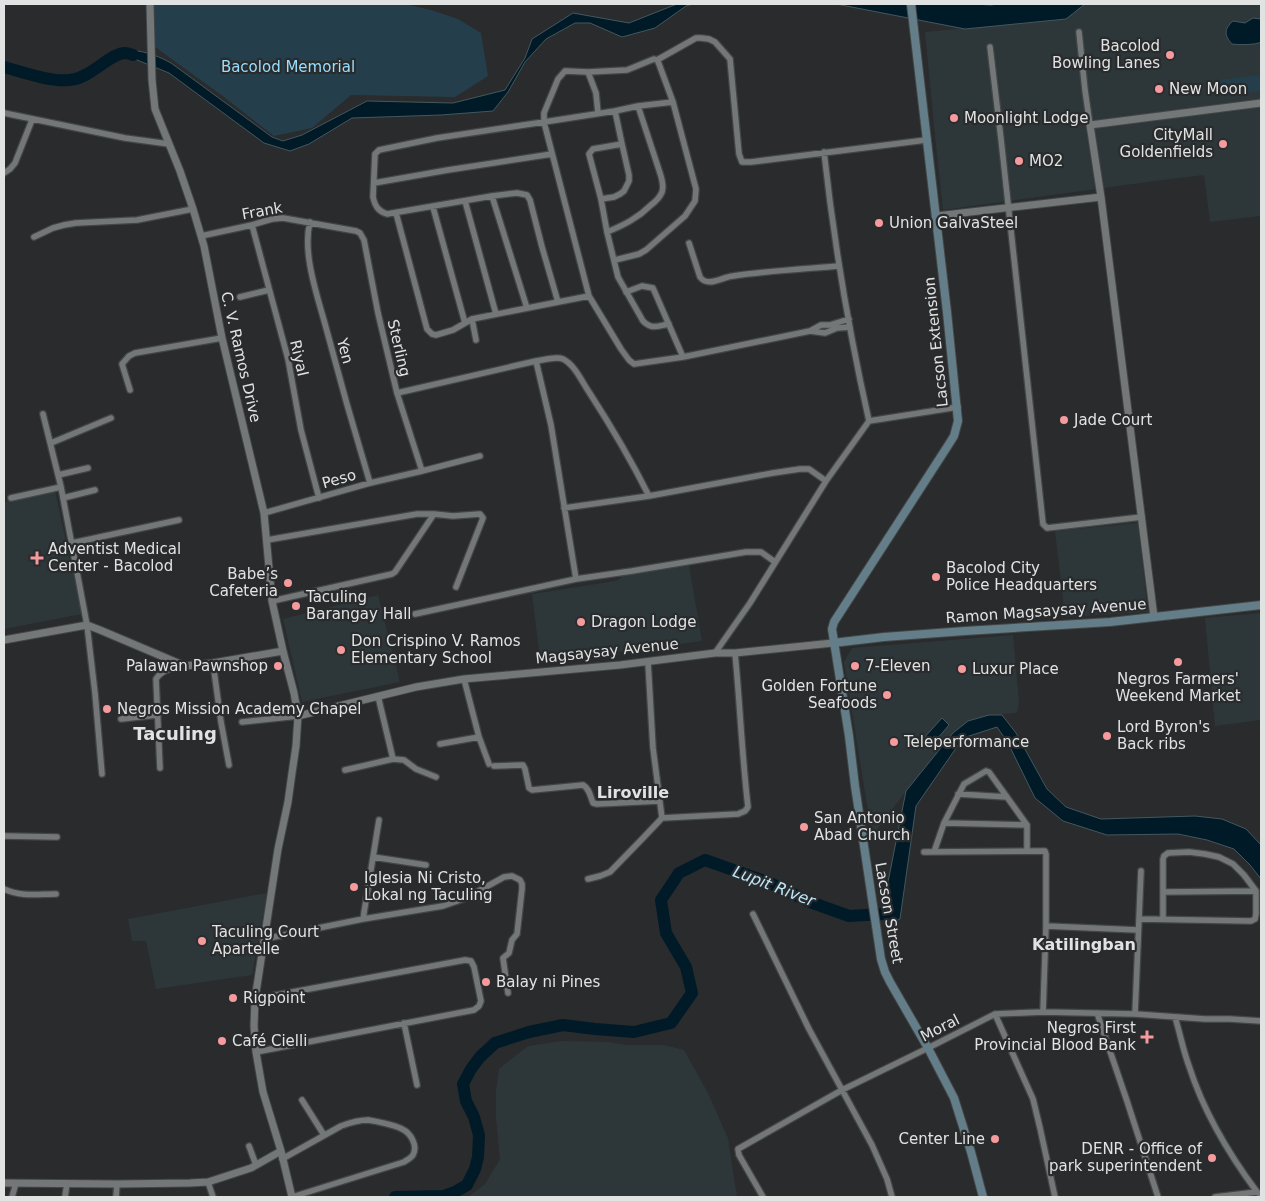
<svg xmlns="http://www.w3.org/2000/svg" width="1265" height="1201" viewBox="0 0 1265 1201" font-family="'DejaVu Sans',sans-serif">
<rect width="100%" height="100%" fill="#292b2d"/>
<path fill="#2d373a" d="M1085 4H1261V216L1210 222 1204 175 1155 181 943 210 935 136 925 32 1066 19Z
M55 491 82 614 4 629V502Z
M1138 523 1148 612 1065 617 1055 531Z
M688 560 702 641 630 651 540 659 532 594 615 581 621 578 620 573Z
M378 595 400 682 302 702 283 619Z
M1261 613V720L1215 726 1205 618Z
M1013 635 1019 703 1017 713 989 715 968 721 953 733 906 791 872 836 844 662 852 648Z
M267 893 252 975 156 989 146 941H132L128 919Z
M562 1041 608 1042 626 1045H664L684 1050 708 1093 728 1138 737 1197H468L485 1184 500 1159 496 1118V1090L499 1069 528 1046Z"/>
<path fill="#243f4b" d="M154 4H405L431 10 458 19 481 33 488 76 455 97 351 95 312 128 274 136 224 97 155 47Z
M1261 75V91L1220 96 1218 80Z"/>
<path fill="#001b27" stroke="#44575f" d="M677 4H693L686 6 655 28 622 37 590 23H575L546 39 525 62 508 92 493 111 441 115 352 118 309 144 290 151 264 143 169 73 137 60 133 55 138 51C150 53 160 57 171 63L272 137 283 141 302 135 367 101 453 103 505 90 525 58 532 39 573 13 629 23Z
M836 4H974L991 5 997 4H1085L1066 19 965 29Z
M1253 18 1261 19V42C1256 45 1239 45 1232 44 1224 35 1224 29 1233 21L1245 23Z
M989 715H1002L1016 733 1047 789 1066 807 1101 819 1195 816 1222 819 1246 829 1261 845V879L1250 865 1234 849 1207 840 1178 834 1107 835 1063 821 1035 798 1008 743 997 727 963 738 916 806 900 919 886 925 881 901 888 882 906 791 953 733 968 721Z
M942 718 949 725 931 746 923 739Z"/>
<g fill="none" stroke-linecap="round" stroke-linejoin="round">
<path stroke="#001b27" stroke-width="12" d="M4 67C22 72 50 82 69 80 90 79 110 53 125 53 128 53 130 54 133 55
M395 1197 444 1196 455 1192 467 1185 475 1169 478 1157 479 1135 474 1117 466 1101 463 1084 471 1069 480 1057 495 1043 529 1032 563 1025 595 1029 634 1032 671 1023 692 993 686 967 666 933 661 900 679 873 705 860 770 883 810 902 849 916 883 914 895 901"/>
<g stroke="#434646" stroke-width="8">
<path id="minor" d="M1079 32 1085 90 1090 125
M990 47 1001 139 1043 524 1047 528 1142 517
M657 60 696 38H701L709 39 715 42 730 59 739 154 742 162H751L926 140
M588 72 596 93 598 113
M4 113 125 138 169 144
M622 144 593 149 589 154 601 199 607 232 618 277 643 321C652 330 657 326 669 324
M824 152C834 243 849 332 869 421
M4 173 10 169 15 163 32 120
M374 183 448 170 552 154
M492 196 527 308
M601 199 614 197 620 194 624 191 629 181V175L622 144 615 111
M465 201 496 314
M433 207 465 323
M396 213 427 329 432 334 436 335 453 330 472 319 589 296
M310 222C302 252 317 295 325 324 339 377 354 430 370 483
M252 225 288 359 301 430 319 498
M607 232C624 225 638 218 651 205 655 202 660 197 662 192 664 186 662 179 660 173L638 106
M201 236 252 225 272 219 283 218 356 231 360 233 364 240 378 313 397 393 422 471
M34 237 53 228 64 225 76 223 137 220 193 209
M689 243 700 277C708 288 722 277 733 276 768 271 803 269 838 266
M615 260 639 254 646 250 685 216 695 201 696 189 673 102 659 64 657 60 654 59 627 70 588 72 565 71 558 79 544 113V122L589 296 621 349 629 360 634 364 683 357 810 331 821 325H830L849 319
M626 292 642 286 653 288 683 357
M240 297 269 290
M558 302 542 247 530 200 527 195 517 193 492 196 387 214C378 211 375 206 373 197L375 154 379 150 437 138 544 122 615 111 638 106 673 102
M472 319 476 340
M810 331 825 333 837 328 850 327
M536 361 551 425 576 579
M130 390 122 364 129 356 135 353 222 338
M397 393 536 361C544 360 556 356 563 359 575 365 582 382 589 392 611 426 631 460 649 496L773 473 800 469H809L826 481
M43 414 61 487 87 625 95 693 102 774
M51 443 111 418
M58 475 88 468
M11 498 61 487
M63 498 95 490
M564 508 649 496
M264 513 370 483 422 471 480 456
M434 514 453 516 480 514 483 518 456 587
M267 540 417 514H434L395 572 392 574 272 601
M72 543 179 520
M415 614 576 579 632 571 746 552H761L775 562
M715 653 750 603 826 481 869 421 958 407
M648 662 653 748 662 818
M213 663 221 722 229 765
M464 679 479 737 489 764
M121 719 157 715
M242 722 298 716
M440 744 479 737
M393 759 404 760 416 769 436 777
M494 766 523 765 525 769 529 788 532 790 583 785C590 789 590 796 593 803L597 804 659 801
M160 768 156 679C162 669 174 668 185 666
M345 770 393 759 378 696
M958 794 1007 797
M944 823 1027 825V851
M4 836 57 837
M924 852 1045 851 1046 854V926L1043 1012
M934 852 944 823 964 784 986 771 989 772 1027 825
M373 857 426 865
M588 879 600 876 610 872 644 837 662 818 738 814 745 811 748 807C742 756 740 704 735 653
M4 889C21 897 38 894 56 894
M1163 892 1256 891
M753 914 809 1029 872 1145 887 1179 892 1197
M363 919 379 820
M1139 919 1251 921 1255 919 1256 914V891L1244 875 1233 864 1219 857 1205 854 1189 852 1168 853 1164 856 1163 859V919
M1046 926 1138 930
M264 939 363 919 443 906 466 898 504 877 512 876 520 880 522 884V889L517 934 512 940 509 953 503 958 508 993
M255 999 465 960 471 961 474 967 481 1001 479 1006 474 1010 256 1052
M1097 1013 1127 1101 1158 1197
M995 1014 1033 1099 1040 1128 1055 1197
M1135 1014 1141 871
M1175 1017C1180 1033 1183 1050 1189 1066 1204 1113 1228 1153 1257 1192L1261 1195
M404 1023 417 1085
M302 1100 324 1135
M249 1146 256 1165
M282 1159 341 1126C349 1123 359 1120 368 1120 375 1121 395 1125 402 1129 411 1133 418 1146 413 1155 411 1158 407 1160 404 1162L292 1197
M208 1182 213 1197
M12 1197 16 1183
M65 1197 67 1183
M116 1197 117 1184
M763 1197 739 1155 738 1149 842 1090 928 1048 995 1014 1043 1012 1135 1014 1205 1019H1230L1261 1021
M1215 1197 1257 1192"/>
</g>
<g stroke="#434646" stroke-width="9">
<path id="tertiary" d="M150 4 152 80 155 109 180 171 193 209 204 246 222 338 264 513 272 601 283 651 294 693 298 716 296 746 292 773 288 802 278 849 255 999 254 1026 256 1052 263 1092 281 1151 292 1197
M936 216 1101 197
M1154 617 1101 197 1090 125 1261 103
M4 640 87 625 100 630 185 666 213 663 283 651
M298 716 416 687 464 679 620 665 715 653H735L833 643
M4 1183 117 1184 190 1183 208 1182 251 1168 281 1151"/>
</g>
<g stroke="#434646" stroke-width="10">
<path id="secondary" d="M911 4 947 312 958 421 954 436 949 444 834 622 832 629 849 736 855 786 881 959 885 972 890 982 928 1048 954 1098 971 1152 983 1197
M833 643 884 637 965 631 1110 622 1261 605"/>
</g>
<use href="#minor" stroke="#747778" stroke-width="5.5"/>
<use href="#tertiary" stroke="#747778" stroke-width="7"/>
<use href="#secondary" stroke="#637e89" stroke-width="8"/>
</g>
<g fill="#f59b9e" stroke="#292b2d" stroke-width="2">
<circle cx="1170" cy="55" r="5"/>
<circle cx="1159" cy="89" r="5"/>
<circle cx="954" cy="118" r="5"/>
<circle cx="1223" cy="144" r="5"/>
<circle cx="1019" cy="161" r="5"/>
<circle cx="879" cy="223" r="5"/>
<circle cx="1064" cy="420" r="5"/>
<path d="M34.5 550.5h5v5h5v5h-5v5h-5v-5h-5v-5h5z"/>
<circle cx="936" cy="577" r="5"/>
<circle cx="288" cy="583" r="5"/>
<circle cx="296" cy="606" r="5"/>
<circle cx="581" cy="622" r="5"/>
<circle cx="341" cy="650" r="5"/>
<circle cx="1178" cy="662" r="5"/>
<circle cx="278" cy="666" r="5"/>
<circle cx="855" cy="666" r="5"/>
<circle cx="962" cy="669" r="5"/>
<circle cx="887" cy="695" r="5"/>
<circle cx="107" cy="709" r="5"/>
<circle cx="1107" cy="736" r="5"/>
<circle cx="894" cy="742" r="5"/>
<circle cx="804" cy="827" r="5"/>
<circle cx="354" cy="887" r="5"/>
<circle cx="202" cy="941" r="5"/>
<circle cx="486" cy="982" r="5"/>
<circle cx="233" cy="998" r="5"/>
<path d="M1144.5 1029.5h5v5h5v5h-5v5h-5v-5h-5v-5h5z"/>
<circle cx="222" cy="1041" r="5"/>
<circle cx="995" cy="1139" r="5"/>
<circle cx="1212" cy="1158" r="5"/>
</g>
<g text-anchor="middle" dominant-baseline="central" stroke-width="4.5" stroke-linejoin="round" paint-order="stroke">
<g font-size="15" fill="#e1e3e3" stroke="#292b2d" text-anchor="start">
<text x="1160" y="46" text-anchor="end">Bacolod<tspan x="1160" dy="17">Bowling Lanes</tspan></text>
<text x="1169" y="89">New Moon</text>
<text x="964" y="118">Moonlight Lodge</text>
<text x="1213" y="135" text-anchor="end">CityMall<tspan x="1213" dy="17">Goldenfields</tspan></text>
<text x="1029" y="161">MO2</text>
<text x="889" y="223">Union GalvaSteel</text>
<text x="1074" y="420">Jade Court</text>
<text x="48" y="549">Adventist Medical<tspan x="48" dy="17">Center - Bacolod</tspan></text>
<text x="946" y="568">Bacolod City<tspan x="946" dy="17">Police Headquarters</tspan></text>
<text x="278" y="574" text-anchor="end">Babe’s<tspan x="278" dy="17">Cafeteria</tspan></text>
<text x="306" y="597">Taculing<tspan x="306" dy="17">Barangay Hall</tspan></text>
<text x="591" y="622">Dragon Lodge</text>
<text x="351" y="641">Don Crispino V. Ramos<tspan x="351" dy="17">Elementary School</tspan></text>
<text x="268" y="666" text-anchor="end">Palawan Pawnshop</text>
<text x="865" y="666">7-Eleven</text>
<text x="972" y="669">Luxur Place</text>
<text x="1178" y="679" text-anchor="middle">Negros Farmers'<tspan x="1178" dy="17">Weekend Market</tspan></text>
<text x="877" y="686" text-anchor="end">Golden Fortune<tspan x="877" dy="17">Seafoods</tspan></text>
<text x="117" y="709">Negros Mission Academy Chapel</text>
<text x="1117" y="727">Lord Byron's<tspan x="1117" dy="17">Back ribs</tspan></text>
<text x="904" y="742">Teleperformance</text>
<text x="814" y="818">San Antonio<tspan x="814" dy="17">Abad Church</tspan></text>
<text x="364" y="878">Iglesia Ni Cristo,<tspan x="364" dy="17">Lokal ng Taculing</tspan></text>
<text x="212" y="932">Taculing Court<tspan x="212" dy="17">Apartelle</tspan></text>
<text x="496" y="982">Balay ni Pines</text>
<text x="243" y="998">Rigpoint</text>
<text x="1136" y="1028" text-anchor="end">Negros First<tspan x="1136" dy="17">Provincial Blood Bank</tspan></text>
<text x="232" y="1041">Café Cielli</text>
<text x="985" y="1139" text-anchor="end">Center Line</text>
<text x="1202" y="1149" text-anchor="end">DENR - Office of<tspan x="1202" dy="17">park superintendent</tspan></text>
</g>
<g font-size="15" fill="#96dfff" stroke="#292b2d">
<text x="288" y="67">Bacolod Memorial</text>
</g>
<g font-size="15" fill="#e1e3e3" stroke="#292b2d">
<text transform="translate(262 211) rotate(-10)">Frank</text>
<text transform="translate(936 342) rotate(-96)">Lacson Extension</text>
<text transform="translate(399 348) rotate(77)">Sterling</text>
<text transform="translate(345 351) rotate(75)">Yen</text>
<text transform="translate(241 357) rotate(77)">C. V. Ramos Drive</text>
<text transform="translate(299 358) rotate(77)">Riyal</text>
<text transform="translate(339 479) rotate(-16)">Peso</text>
<text transform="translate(1046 611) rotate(-4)">Ramon Magsaysay Avenue</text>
<text transform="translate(607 651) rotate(-6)">Magsaysay Avenue</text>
<text transform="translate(889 913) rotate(80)">Lacson Street</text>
<text transform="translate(940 1028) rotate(-27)">Moral</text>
</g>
<g font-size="16" font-weight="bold" fill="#e1e3e3" stroke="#292b2d">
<text x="633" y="792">Liroville</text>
<text x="1084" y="944">Katilingban</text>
</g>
<g font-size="16" font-style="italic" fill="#bde6f9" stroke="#292b2d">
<text transform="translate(774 886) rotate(21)">Lupit River</text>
</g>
<g font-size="18" font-weight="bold" fill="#e1e3e3" stroke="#292b2d">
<text x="175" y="733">Taculing</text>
</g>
</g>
<rect width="1265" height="1201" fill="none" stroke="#e1e3e3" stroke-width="10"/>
</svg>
